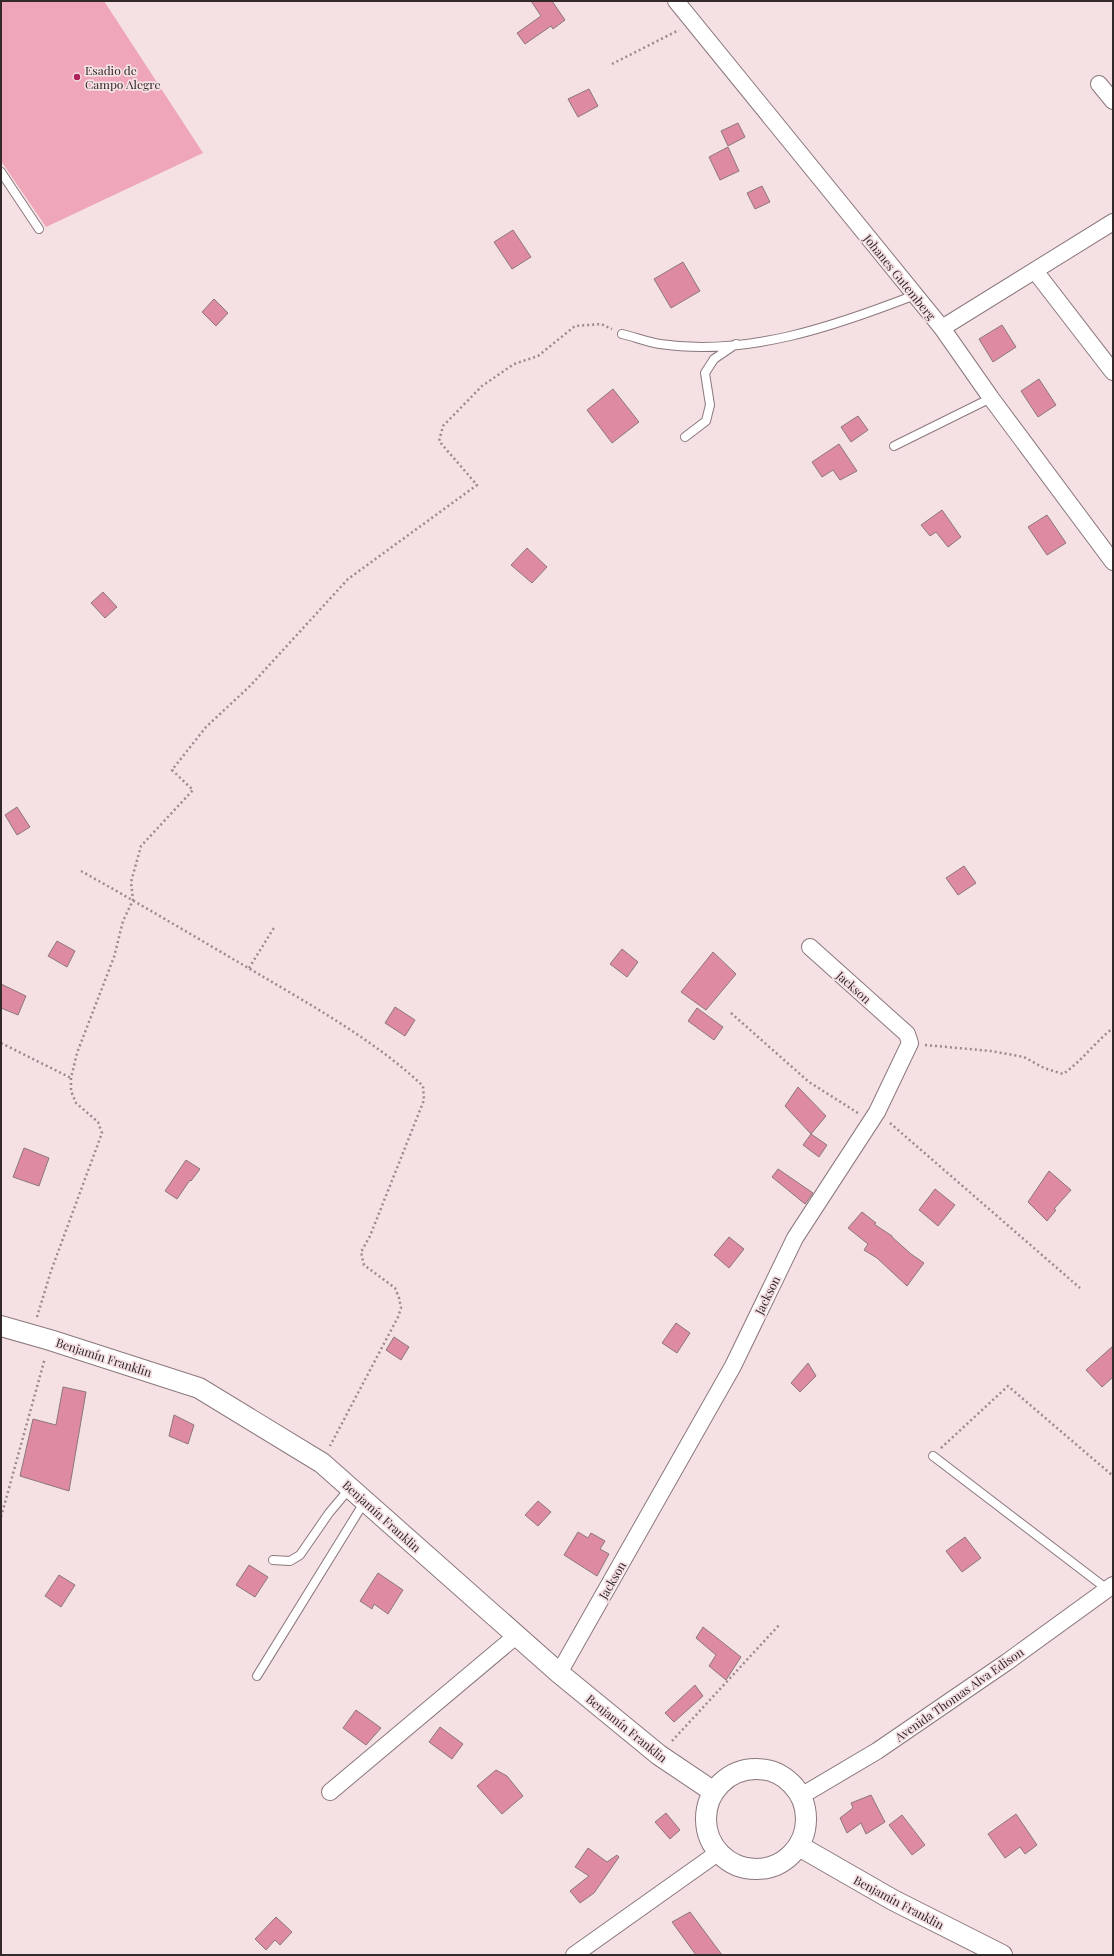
<svg xmlns="http://www.w3.org/2000/svg" width="1114" height="1956" viewBox="0 0 1114 1956" font-family="'Playfair Display',serif">
<rect width="100%" height="100%" fill="#f5e0e4"/>
<path fill="#eea6b8" d="M1 1H104L203 153 46 227 1 161Z"/>
<path fill="#de8aa1" stroke="#8b787c" d="M531 1H552L565 20 553 29 551 26 525 44 517 33 541 16Z
M589 89 598 106 578 117 568 99Z
M738 123 745 137 728 146 721 131Z
M728 147 739 171 720 180 709 157Z
M762 186 770 202 755 209 747 193Z
M513 230 531 257 512 269 494 242Z
M683 262 700 291 671 308 654 279Z
M214 299 228 313 216 326 202 312Z
M1002 325 1016 347 993 362 979 339Z
M1039 379 1056 405 1038 417 1021 391Z
M613 389 639 422 612 443 587 410Z
M858 416 868 430 851 442 841 427Z
M839 444 857 471 840 480 833 470 822 477 812 462Z
M942 510 961 537 948 547 936 532 930 536 921 525Z
M1047 515 1066 543 1047 555 1028 527Z
M527 548 547 567 532 583 511 565Z
M103 592 117 607 105 618 91 603Z
M17 807 30 827 17 835 5 815Z
M964 866 976 883 958 895 946 878Z
M57 941 75 951 67 967 48 956Z
M622 949 638 962 627 977 610 964Z
M713 952 736 974 706 1010 681 992Z
M1 984 26 996 18 1015 1 1008Z
M395 1007 415 1020 405 1036 385 1023Z
M697 1008 723 1027 714 1040 688 1021Z
M798 1087 826 1116 811 1134 785 1106Z
M811 1134 827 1145 819 1157 803 1145Z
M24 1148 49 1158 39 1186 13 1177Z
M186 1160 200 1169 191 1181 190 1180 177 1199 165 1191Z
M778 1169 813 1193 805 1204 772 1177Z
M1049 1171 1071 1190 1054 1209 1056 1210 1047 1221 1028 1202Z
M935 1189 955 1205 938 1226 919 1210Z
M862 1212 876 1223 874 1224 892 1236V1237L911 1254 924 1263 907 1286 877 1258 864 1250 868 1244 848 1228Z
M729 1237 744 1249 729 1268 714 1255Z
M676 1323 690 1333 677 1353 662 1343Z
M394 1337 409 1347 401 1360 386 1350Z
M1113 1346V1377L1102 1387 1086 1370Z
M808 1363 816 1376 800 1392 791 1383Z
M63 1387 86 1392 69 1491 20 1476 33 1419 56 1425Z
M174 1415 194 1425 188 1444 169 1436Z
M538 1501 551 1512 538 1526 525 1515Z
M578 1532 588 1538 591 1533 605 1541 600 1549 609 1554 597 1576 564 1555Z
M965 1537 981 1558 962 1572 946 1551Z
M249 1565 268 1577 255 1597 236 1585Z
M378 1573 403 1590 388 1614 374 1604 372 1609 360 1601Z
M59 1575 75 1585 61 1607 45 1596Z
M703 1627 741 1657 726 1680 709 1666 716 1655 696 1638Z
M695 1685 703 1696 674 1722 665 1713Z
M356 1710 381 1728 366 1745 343 1728Z
M440 1727 463 1744 452 1759 429 1742Z
M496 1770 507 1776 523 1796 502 1814 477 1786Z
M871 1795 885 1822 866 1834 861 1823 847 1833 840 1818 853 1808 851 1803Z
M666 1813 680 1830 670 1839 655 1822Z
M1016 1814 1037 1845 1025 1854 1020 1847 1005 1858 988 1834Z
M902 1815 925 1845 912 1855 889 1825Z
M588 1848 607 1862 617 1855 619 1857 594 1893 580 1903 570 1891 589 1876 575 1867Z
M690 1912 722 1955H696L672 1922Z
M276 1917 292 1932 280 1945 275 1940 266 1950 255 1939Z"/>
<g fill="none" stroke-linecap="round" stroke-linejoin="round">
<g stroke="#8b787d" stroke-width="10">
<path id="service" d="M1 172 39 229
M622 334C635 337 647 342 660 344 747 357 835 326 915 295
M685 437 706 421 710 405 705 373 714 359 736 344
M894 446 991 398
M933 1456 1107 1589
M273 1560 290 1561 300 1555 329 1513 350 1488
M257 1676 365 1501"/>
</g>
<g stroke="#8b787d" stroke-width="18">
<path id="minor" d="M676 1 942 328 991 398 1113 562
M1099 84 1113 101
M1035 271 1113 372
M942 328 1113 222
M559 1673 733 1366 795 1238 877 1112 910 1043 907 1034 810 947
M330 1792 517 1635
M801 1796 877 1751 1007 1662 1113 1585
M574 1955 719 1852"/>
</g>
<g stroke="#8b787d" stroke-width="22">
<path id="tertiary" d="M1 1326 50 1340 199 1388 322 1463 559 1673 659 1755 714 1792
M706 1819a50 50 0 1 1 100 0a50 50 0 1 1-100 0Z
M799 1846 893 1900 1002 1955"/>
</g>
<path stroke="#998a8c" stroke-width="2.5" stroke-dasharray="2 3" stroke-linecap="butt" d="M612 64 679 30
M81 871C142 905 202 941 262 976 316 1008 378 1043 423 1086L424 1100 370 1236 361 1252 364 1265 395 1288 399 1298 401 1308 398 1317 330 1446
M249 968 275 926
M731 1013 809 1082 858 1113
M1 1043 71 1078
M925 1045 991 1051 1024 1057 1044 1068 1063 1074C1082 1061 1095 1042 1113 1028
M890 1123 1080 1288
M37 1317 51 1271 102 1133 98 1122 76 1103 71 1091V1078L77 1053 114 957 123 921 133 900 131 882 141 846 193 790 172 770 206 727 251 685 348 579 477 485 439 441 443 426 482 386 514 364 538 356 575 326 601 324 612 329
M941 1448 1008 1386 1113 1476
M1 1517 45 1358
M672 1741 780 1624"/>
<use href="#service" stroke="#fff" stroke-width="8"/>
<use href="#minor" stroke="#fff" stroke-width="16"/>
<use href="#tertiary" stroke="#fff" stroke-width="20"/>
</g>
<circle fill="#b0225a" stroke="#f5e0e4" stroke-width="1.5" cx="77" cy="77" r="4"/>
<g text-anchor="middle" dominant-baseline="central" stroke-width="3.5" stroke-linejoin="round" paint-order="stroke">
<g font-size="12" fill="#31292a" stroke="#f5e0e4" text-anchor="start">
<text x="85" y="70">Esadio de<tspan x="85" dy="14">Campo Alegre</tspan></text>
</g>
<g font-size="12" fill="#31292a" stroke="#f5e0e4">
<text transform="translate(900 277) rotate(51)">Johanes Gutemberg</text>
<text transform="translate(854 987) rotate(42)">Jackson</text>
<text transform="translate(767 1295) rotate(-64)">Jackson</text>
<text transform="translate(104 1357) rotate(18)">Benjamín Franklin</text>
<text transform="translate(382 1516) rotate(42)">Benjamín Franklin</text>
<text transform="translate(612 1580) rotate(-60)">Jackson</text>
<text transform="translate(959 1694) rotate(-35)">Avenida Thomas Alva Edison</text>
<text transform="translate(627 1728) rotate(39)">Benjamín Franklin</text>
<text transform="translate(899 1902) rotate(28)">Benjamín Franklin</text>
</g>
</g>
<rect width="1114" height="1956" fill="none" stroke="#31292a" stroke-width="4"/>
</svg>
